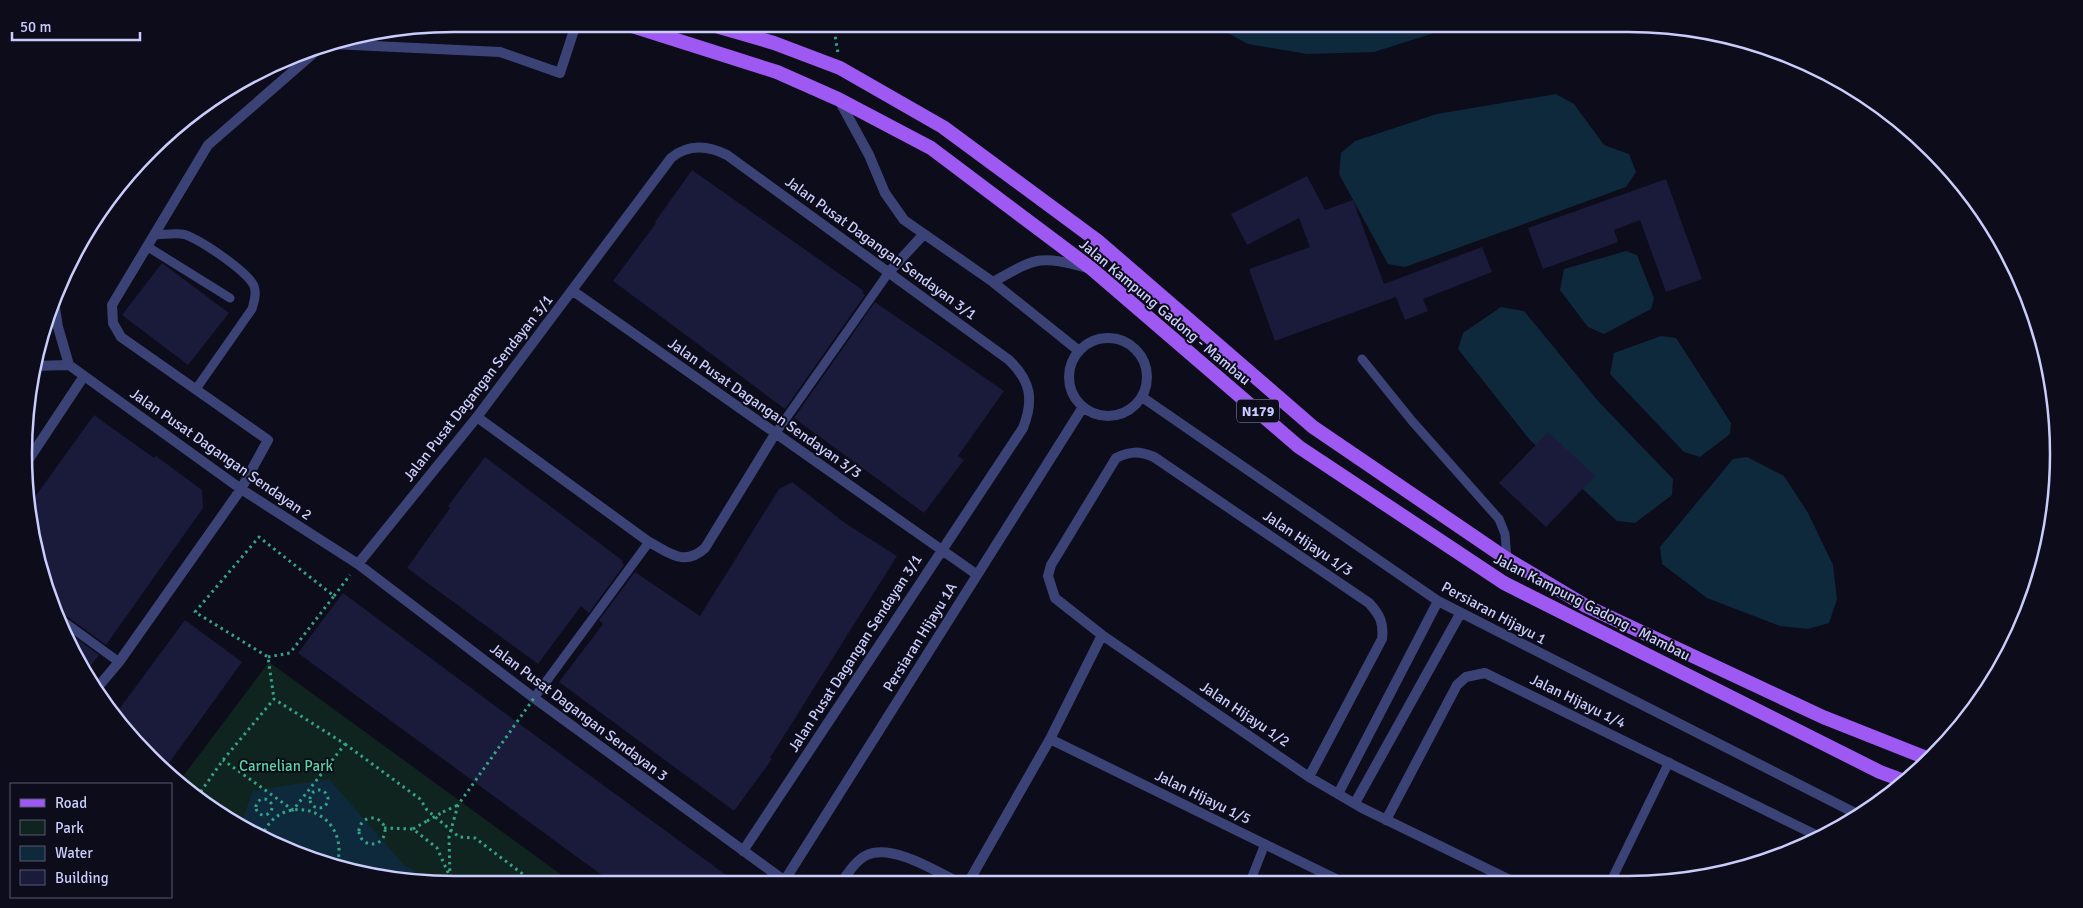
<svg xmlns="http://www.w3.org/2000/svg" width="2083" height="908" viewBox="0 0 2083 908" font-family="Signika,sans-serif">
<rect width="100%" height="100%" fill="#0c0c1a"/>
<path fill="#10241f" d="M269 662 574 884H454L315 861 239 827 178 783Z"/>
<path fill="#0f293c" d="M1211 24H1441L1437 32 1374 52 1307 54 1248 44Z
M1556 94 1574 104 1604 145 1629 154 1636 172 1626 187 1405 267 1388 264 1339 174 1341 153 1355 141 1437 114Z
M1626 251 1637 255 1654 298 1651 309 1604 334 1588 327 1560 290 1564 269Z
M1501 307 1524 311 1598 401 1673 479 1672 495 1635 523 1617 521 1530 440 1458 349 1463 333Z
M1661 336 1676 338 1731 423 1730 434 1700 457 1684 452 1610 374 1614 353Z
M1747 457 1784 476 1808 513 1833 565 1837 599 1829 623 1808 629 1780 626 1707 598 1662 564 1660 547 1733 459Z
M329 779 404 865 430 880 315 861 240 827 253 791Z"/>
<path fill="#1a1a3a" d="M692 170 864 291 862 293 865 295 785 409 613 281 656 223 655 222Z
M1307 176 1325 210 1353 200 1384 284 1482 247 1492 272 1423 299 1428 311 1405 320 1396 297 1275 341 1249 269 1310 247 1299 218 1247 245 1231 214Z
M1666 179 1702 279 1666 292 1640 220 1614 230 1618 242 1543 269 1528 228Z
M162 263 229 313 188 365 122 315Z
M875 302 1004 391 958 456 964 460 924 513 794 418Z
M94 415 154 458 156 456 202 490 203 508 106 645 68 617 62 616 32 538 29 505Z
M1548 432 1595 476 1546 527 1499 483Z
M485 457 623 561 622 563 624 565 589 613 581 606 538 664 407 568 450 508 448 506Z
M792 482 845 523 897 556 770 758 772 759 734 811 559 682 603 624 599 620 635 572 700 616 779 489Z
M343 593 506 714 737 883 614 884 298 653Z
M185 620 242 662 164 770 117 712Z
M68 632 99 655 85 673 82 669Z"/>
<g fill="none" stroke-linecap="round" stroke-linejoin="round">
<path stroke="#35a388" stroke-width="3" stroke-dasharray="2.5 4" stroke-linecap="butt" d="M833 24 838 53
M334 596 350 575
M268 657 290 653 334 596 259 537 195 612 268 657 274 699
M345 744 420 799 427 810 459 837 475 838 536 884
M310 799a9 9 0 1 1 18 0a9 9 0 1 1-18 0Z
M197 797 223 760 274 699 345 744 293 810 223 760
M256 807a8 8 0 1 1 16 0a8 8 0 1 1-16 0Z
M443 812 458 805
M359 831a13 13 0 1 1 26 0a13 13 0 1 1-26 0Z
M413 829 427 821
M262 837C279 788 352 809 337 865
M443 882 455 877 464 880 467 884"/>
<path stroke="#3b4376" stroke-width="9" d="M154 235C164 235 177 232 186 235 202 241 247 271 254 286 257 294 254 302 252 309L196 389
M148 247 230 298
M1362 359 1412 421 1499 519 1505 534 1507 559
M775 434 889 272
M64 622 119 662
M534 698 649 542
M1611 881 1669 762
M1250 882 1265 844"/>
<path stroke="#3b4376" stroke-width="10" d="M332 44 500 52 560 73 576 24
M839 100 869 155 885 193 904 220 993 282 1079 351
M889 272 923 235
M993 282C1038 257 1038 255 1088 268
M573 291 976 574
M55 308 58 327 69 365
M1069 377a39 39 0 1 1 78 0a39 39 0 1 1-78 0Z
M69 365 241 489 358 564 534 698 785 881
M34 366 69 365
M1142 397 1438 601 1857 814
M477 417 649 542C670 553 684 567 705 548L775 434
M25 465 84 376
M358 564 477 417 671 158C688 144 707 145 727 155L1009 360C1031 381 1034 400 1023 428L743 851
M97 688 119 662 241 489 268 440 121 337 113 323 112 305 208 145 323 45
M1050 739 1342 882
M1309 777 1382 639C1384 623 1380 615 1369 603L1154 457C1139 451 1131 451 1116 458L1051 565 1048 576 1055 598 1102 635 1309 777 1362 808 1512 881
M1338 794 1438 601
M1355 803 1460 614
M1386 820 1457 685 1466 677 1485 673 1822 838
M783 883 1083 407
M841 883C848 873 856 860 867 855 892 843 937 872 960 883
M968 883 1050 739 1102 635"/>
<path stroke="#687ef3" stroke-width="10" d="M76 254 89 230"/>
<path stroke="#9d59f2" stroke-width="14" d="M626 24 777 72 838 99 931 148 1092 269 1299 447 1504 583 1880 772 1907 782
M709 24 774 43 840 68 943 127 1099 242 1313 427 1507 559 1586 606 1823 717 1929 759"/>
<path stroke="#35a388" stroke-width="3" stroke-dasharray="2.5 4" stroke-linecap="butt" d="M427 821 443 812
M384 828 413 829 437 848 450 877 449 837 458 805 534 698"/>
</g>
<g text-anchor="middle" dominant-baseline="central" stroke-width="4" stroke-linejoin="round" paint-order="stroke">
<rect fill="#0c0c1a" stroke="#9193b8" stroke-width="1" x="1237" y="399.5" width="42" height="23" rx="4"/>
<g font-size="14" font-weight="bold" fill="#cacdfb">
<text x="1258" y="411">N179</text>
</g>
<g font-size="15" fill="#cacdfb" stroke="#0c0c1a">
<text transform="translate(881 248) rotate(36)">Jalan Pusat Dagangan Sendayan 3/1</text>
<text transform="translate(1165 312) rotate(40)">Jalan Kampung Gadong - Mambau</text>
<text transform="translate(478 388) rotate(-52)">Jalan Pusat Dagangan Sendayan 3/1</text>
<text transform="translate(765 408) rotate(35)">Jalan Pusat Dagangan Sendayan 3/3</text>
<text transform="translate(221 454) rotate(35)">Jalan Pusat Dagangan Sendayan 2</text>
<text transform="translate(1308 543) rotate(34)">Jalan Hijayu 1/3</text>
<text transform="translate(1592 607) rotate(27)">Jalan Kampung Gadong - Mambau</text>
<text transform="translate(1494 613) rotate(28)">Persiaran Hijayu 1</text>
<text transform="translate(920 637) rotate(-58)">Persiaran Hijayu 1A</text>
<text transform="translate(855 653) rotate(-57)">Jalan Pusat Dagangan Sendayan 3/1</text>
<text transform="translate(1578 701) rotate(26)">Jalan Hijayu 1/4</text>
<text transform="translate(579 712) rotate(37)">Jalan Pusat Dagangan Sendayan 3</text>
<text transform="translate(1245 714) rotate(34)">Jalan Hijayu 1/2</text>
<text transform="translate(1203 797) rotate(26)">Jalan Hijayu 1/5</text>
</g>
<g font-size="15" fill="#5dd4a0" stroke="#0c0c1a">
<text x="286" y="766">Carnelian Park</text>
</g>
</g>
<path d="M0 0H2083V908H0ZM454 32H1628A422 422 0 0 1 2050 454V454A422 422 0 0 1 1628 876H454A422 422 0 0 1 32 454V454A422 422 0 0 1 454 32Z" fill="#0c0c1a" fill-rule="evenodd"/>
<path fill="none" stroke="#cacdfb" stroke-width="2.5" d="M454 32H1628A422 422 0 0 1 2050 454V454A422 422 0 0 1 1628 876H454A422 422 0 0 1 32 454V454A422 422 0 0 1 454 32Z"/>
<rect x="10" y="783" width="162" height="115" fill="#0c0c1a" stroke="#585974"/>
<rect x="20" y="799" width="25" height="8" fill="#9d59f2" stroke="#585974"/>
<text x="55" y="808" font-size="15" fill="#cacdfb">Road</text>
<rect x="20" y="820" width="25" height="15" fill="#10241f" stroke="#585974"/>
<text x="55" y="833" font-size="15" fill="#cacdfb">Park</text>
<rect x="20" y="846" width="25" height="15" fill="#0f293c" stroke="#585974"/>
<text x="55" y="858" font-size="15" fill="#cacdfb">Water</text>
<rect x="20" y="870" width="25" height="15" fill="#1a1a3a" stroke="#585974"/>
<text x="55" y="883" font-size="15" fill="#cacdfb">Building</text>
<path d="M12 32v8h128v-8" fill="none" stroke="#cacdfb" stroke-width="2.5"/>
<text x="20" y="32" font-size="15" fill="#cacdfb" stroke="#0c0c1a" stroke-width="4" paint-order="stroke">50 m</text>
</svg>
